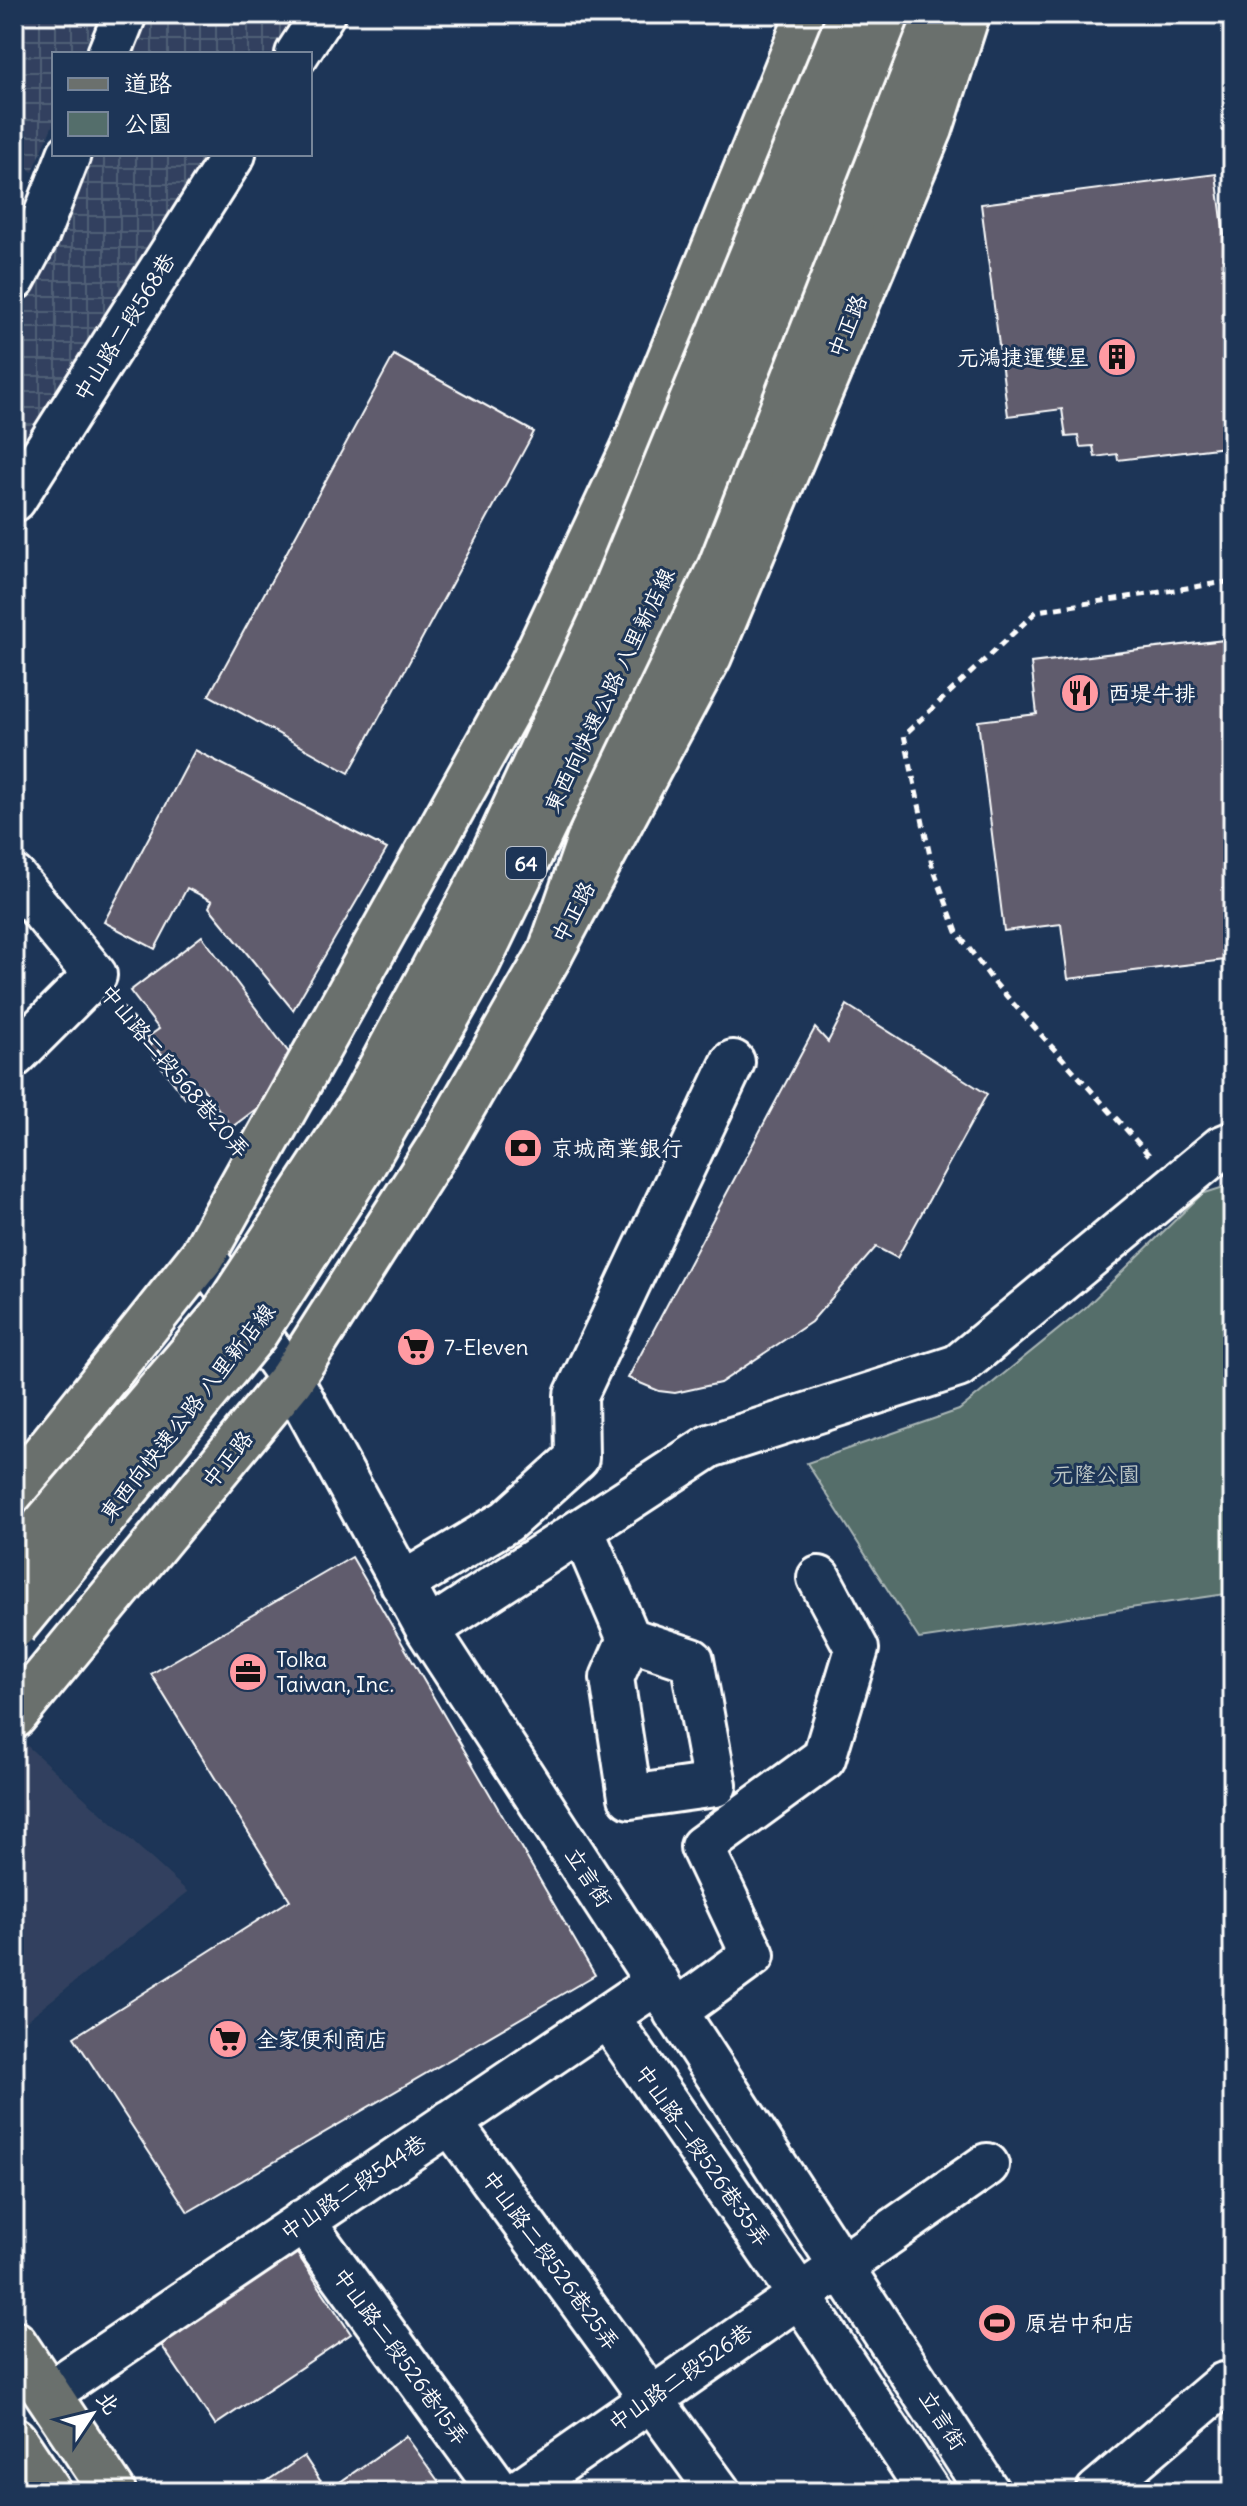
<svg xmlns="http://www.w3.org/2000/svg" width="1247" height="2506" viewBox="0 0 1247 2506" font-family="Delius,'LXGW WenKai TC',sans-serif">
<defs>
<pattern id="industrial-grid" width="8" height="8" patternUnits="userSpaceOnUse" patternTransform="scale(2)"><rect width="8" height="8" fill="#31415e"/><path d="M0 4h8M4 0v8" fill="none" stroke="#505e76"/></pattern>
</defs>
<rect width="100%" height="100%" fill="#1d3557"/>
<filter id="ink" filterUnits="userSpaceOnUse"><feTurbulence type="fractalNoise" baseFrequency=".0125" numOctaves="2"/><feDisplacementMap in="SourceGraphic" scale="16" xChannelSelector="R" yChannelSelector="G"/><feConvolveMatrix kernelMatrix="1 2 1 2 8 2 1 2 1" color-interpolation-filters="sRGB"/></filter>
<g filter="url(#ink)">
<path fill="#31415e" d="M23 1742 188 1892 14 2030V1752Z"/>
<path fill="url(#industrial-grid)" d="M14 14H99L82 54H54V122L33 172 14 160Z
M147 14H320L290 54H131Z
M89 154H214L14 466V323L25 306Z"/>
<path fill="#546e6b" stroke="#aab6b5" stroke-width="2" d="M1233 1184V1593L919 1639 807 1463 959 1410 1085 1308 1202 1194Z"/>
<path fill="#605c6d" stroke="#fff" stroke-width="2" d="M1216 174 1233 304V446L1118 460 1117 454 1095 457 1093 446 1080 447 1078 436 1066 437 1062 409 1008 416 981 204Z
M394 355 534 432 349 773 209 695Z
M1233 639V959L1068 979 1061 924 1004 931 978 721 1037 714 1031 663Z
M195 750 387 849 293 1010 209 907 212 901 187 888 155 949 104 922Z
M202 936 304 1073 232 1127 201 1086 185 1098 142 1041 159 1029 130 991Z
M847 1005 987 1094 897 1258 876 1247 811 1322 720 1383 675 1393 659 1391 628 1378 815 1028 828 1042Z
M352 1557 595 1975 188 2212 74 2037 290 1900 151 1674Z
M294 2249 351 2334 215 2425 158 2340Z
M406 2436 446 2492H251L304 2456 327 2491Z"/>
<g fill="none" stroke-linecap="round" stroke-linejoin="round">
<g stroke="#fff" stroke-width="48">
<path id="minor" d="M109 54 125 14
M297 54 323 14
M14 279 38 234 69 154
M14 500 234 154
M14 877 95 975 14 1056
M203 1255 291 1379 428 1630 988 2492
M583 1532 629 1639 612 1678 630 1797 715 1785 692 1660 629 1639
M402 1584 507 1521 577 1458 576 1395 733 1062
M428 1630 710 1446 958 1366 1221 1148 1233 1143
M675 2012 753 1955 702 1847 824 1758 857 1649 819 1578
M607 2016 798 2293 929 2492
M450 2122 719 2492
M303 2221 500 2492
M48 2394 658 1982
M518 2492 987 2165
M1097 2492 1224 2384"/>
</g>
<g stroke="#fff" stroke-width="50">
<path id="major" d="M14 1492 203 1255 531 667 633 450 809 14
M14 1716 291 1379 444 1139 550 954 709 656 930 129 967 14
M14 2343 113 2492
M14 2440 49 2492"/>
</g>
<g stroke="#fff" stroke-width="50">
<path id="highway" d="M550 954 605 796 686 622 790 374 934 14"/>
</g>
<path stroke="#fff" stroke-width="5" stroke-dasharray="8 6" stroke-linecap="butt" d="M121 1007 224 1131
M1149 1155 993 981 957 932 932 865 904 735 1037 611 1233 581"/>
<use href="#minor" stroke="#1d3557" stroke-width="42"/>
<use href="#major" stroke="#6b706d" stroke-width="44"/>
<use href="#highway" stroke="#6b706d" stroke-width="44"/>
<g stroke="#fff" stroke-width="50" stroke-linecap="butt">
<path id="highway-bridge" d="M14 1561 221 1318 362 1103 481 881 603 618 851 14
M14 1626 255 1333 364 1163 477 964 677 549 887 14"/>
</g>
<use href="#highway-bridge" stroke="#6b706d" stroke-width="44"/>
</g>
</g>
<defs>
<g id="building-disc" transform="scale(2)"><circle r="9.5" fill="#ff9aa2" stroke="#1d3557"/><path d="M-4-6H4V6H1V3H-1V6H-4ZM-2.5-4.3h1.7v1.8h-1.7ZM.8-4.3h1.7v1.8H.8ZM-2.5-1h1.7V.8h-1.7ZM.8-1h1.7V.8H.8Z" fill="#111"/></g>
<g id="restaurant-disc" transform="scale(2)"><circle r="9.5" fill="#ff9aa2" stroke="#1d3557"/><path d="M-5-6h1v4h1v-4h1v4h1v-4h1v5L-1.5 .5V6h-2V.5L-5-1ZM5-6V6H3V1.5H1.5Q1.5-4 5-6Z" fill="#111"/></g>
<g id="bank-disc" transform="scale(2)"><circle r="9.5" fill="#ff9aa2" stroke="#1d3557"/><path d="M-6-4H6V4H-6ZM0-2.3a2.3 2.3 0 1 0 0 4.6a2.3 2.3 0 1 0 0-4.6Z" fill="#111"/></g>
<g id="supermarket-disc" transform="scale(2)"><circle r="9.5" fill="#ff9aa2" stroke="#1d3557"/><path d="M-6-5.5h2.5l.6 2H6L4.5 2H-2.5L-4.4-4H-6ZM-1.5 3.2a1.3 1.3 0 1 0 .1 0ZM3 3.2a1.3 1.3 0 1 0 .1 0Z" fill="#111"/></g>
<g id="office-disc" transform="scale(2)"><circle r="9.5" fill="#ff9aa2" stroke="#1d3557"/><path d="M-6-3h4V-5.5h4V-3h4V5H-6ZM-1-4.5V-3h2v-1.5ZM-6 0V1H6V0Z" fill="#111"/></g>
<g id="stadium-disc" transform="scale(2)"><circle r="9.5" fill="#ff9aa2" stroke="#1d3557"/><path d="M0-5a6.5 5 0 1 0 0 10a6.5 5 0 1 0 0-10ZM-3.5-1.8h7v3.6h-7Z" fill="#111"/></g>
</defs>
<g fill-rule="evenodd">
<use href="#building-disc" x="1117" y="357"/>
<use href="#restaurant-disc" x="1080" y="693"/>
<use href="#bank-disc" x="523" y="1148"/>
<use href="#supermarket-disc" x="416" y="1347"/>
<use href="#office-disc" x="248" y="1672"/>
<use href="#supermarket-disc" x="228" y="2039"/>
<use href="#stadium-disc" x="997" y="2323"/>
</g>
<g text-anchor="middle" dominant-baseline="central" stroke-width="6" stroke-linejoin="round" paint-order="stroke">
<rect fill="#1d3557" stroke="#bbc2cd" stroke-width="2" x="506" y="847" width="40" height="32" rx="6"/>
<g font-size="20" font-weight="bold" fill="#fff">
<text x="526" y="863">64</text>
</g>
<g font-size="22" fill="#fff" stroke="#1d3557">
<text transform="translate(847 326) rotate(-67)">中正路</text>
<text transform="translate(124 327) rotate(-58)">中山路二段568巷</text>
<text transform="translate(609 690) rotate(-64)">東西向快速公路 八里新店線</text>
<text transform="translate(573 912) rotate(-62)">中正路</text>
<text transform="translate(175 1071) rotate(50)">中山路二段568巷20弄</text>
<text transform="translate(187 1412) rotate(-52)">東西向快速公路 八里新店線</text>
<text transform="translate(227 1459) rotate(-51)">中正路</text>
<text transform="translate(589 1877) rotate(57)">立言街</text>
<text transform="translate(703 2155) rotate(55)">中山路二段526巷35弄</text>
<text transform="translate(353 2187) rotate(-34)">中山路二段544巷</text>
<text transform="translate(551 2260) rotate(54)">中山路二段526巷25弄</text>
<text transform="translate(401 2356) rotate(54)">中山路二段526巷15弄</text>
<text transform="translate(680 2377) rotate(-35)">中山路二段526巷</text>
<text transform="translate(943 2420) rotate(57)">立言街</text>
</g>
<g font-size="22" fill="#fff" stroke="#1d3557" text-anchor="start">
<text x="1089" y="357" text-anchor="end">元鴻捷運雙星</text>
<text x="1108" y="693">西堤牛排</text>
<text x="551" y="1148">京城商業銀行</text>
<text x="444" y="1347">7-Eleven</text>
<text x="276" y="1659">Tolka<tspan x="276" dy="25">Taiwan, Inc.</tspan></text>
<text x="256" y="2039">全家便利商店</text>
<text x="1025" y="2323">原岩中和店</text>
</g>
<g font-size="22" fill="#bbc5c4" stroke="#1d3557">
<text x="1096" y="1474">元隆公園</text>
</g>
</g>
<rect width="1247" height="2506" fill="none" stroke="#1d3557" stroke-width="48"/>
<rect x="24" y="24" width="1199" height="2458" fill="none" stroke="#fff" stroke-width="3" filter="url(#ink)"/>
<rect x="52" y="52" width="260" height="104" fill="#1d3557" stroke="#77869a" stroke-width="2"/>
<rect x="68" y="78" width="40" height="12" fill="#6b706d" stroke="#77869a" stroke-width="2"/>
<text x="124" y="92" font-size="24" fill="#ffffff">道路</text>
<rect x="68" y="112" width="40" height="24" fill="#546e6b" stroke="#77869a" stroke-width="2"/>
<text x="124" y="132" font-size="24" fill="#ffffff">公園</text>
<g transform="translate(92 2414) rotate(55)" stroke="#1d3557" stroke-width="6" paint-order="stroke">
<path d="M0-6L14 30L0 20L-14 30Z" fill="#ffffff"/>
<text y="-12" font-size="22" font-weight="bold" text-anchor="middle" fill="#ffffff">北</text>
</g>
</svg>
